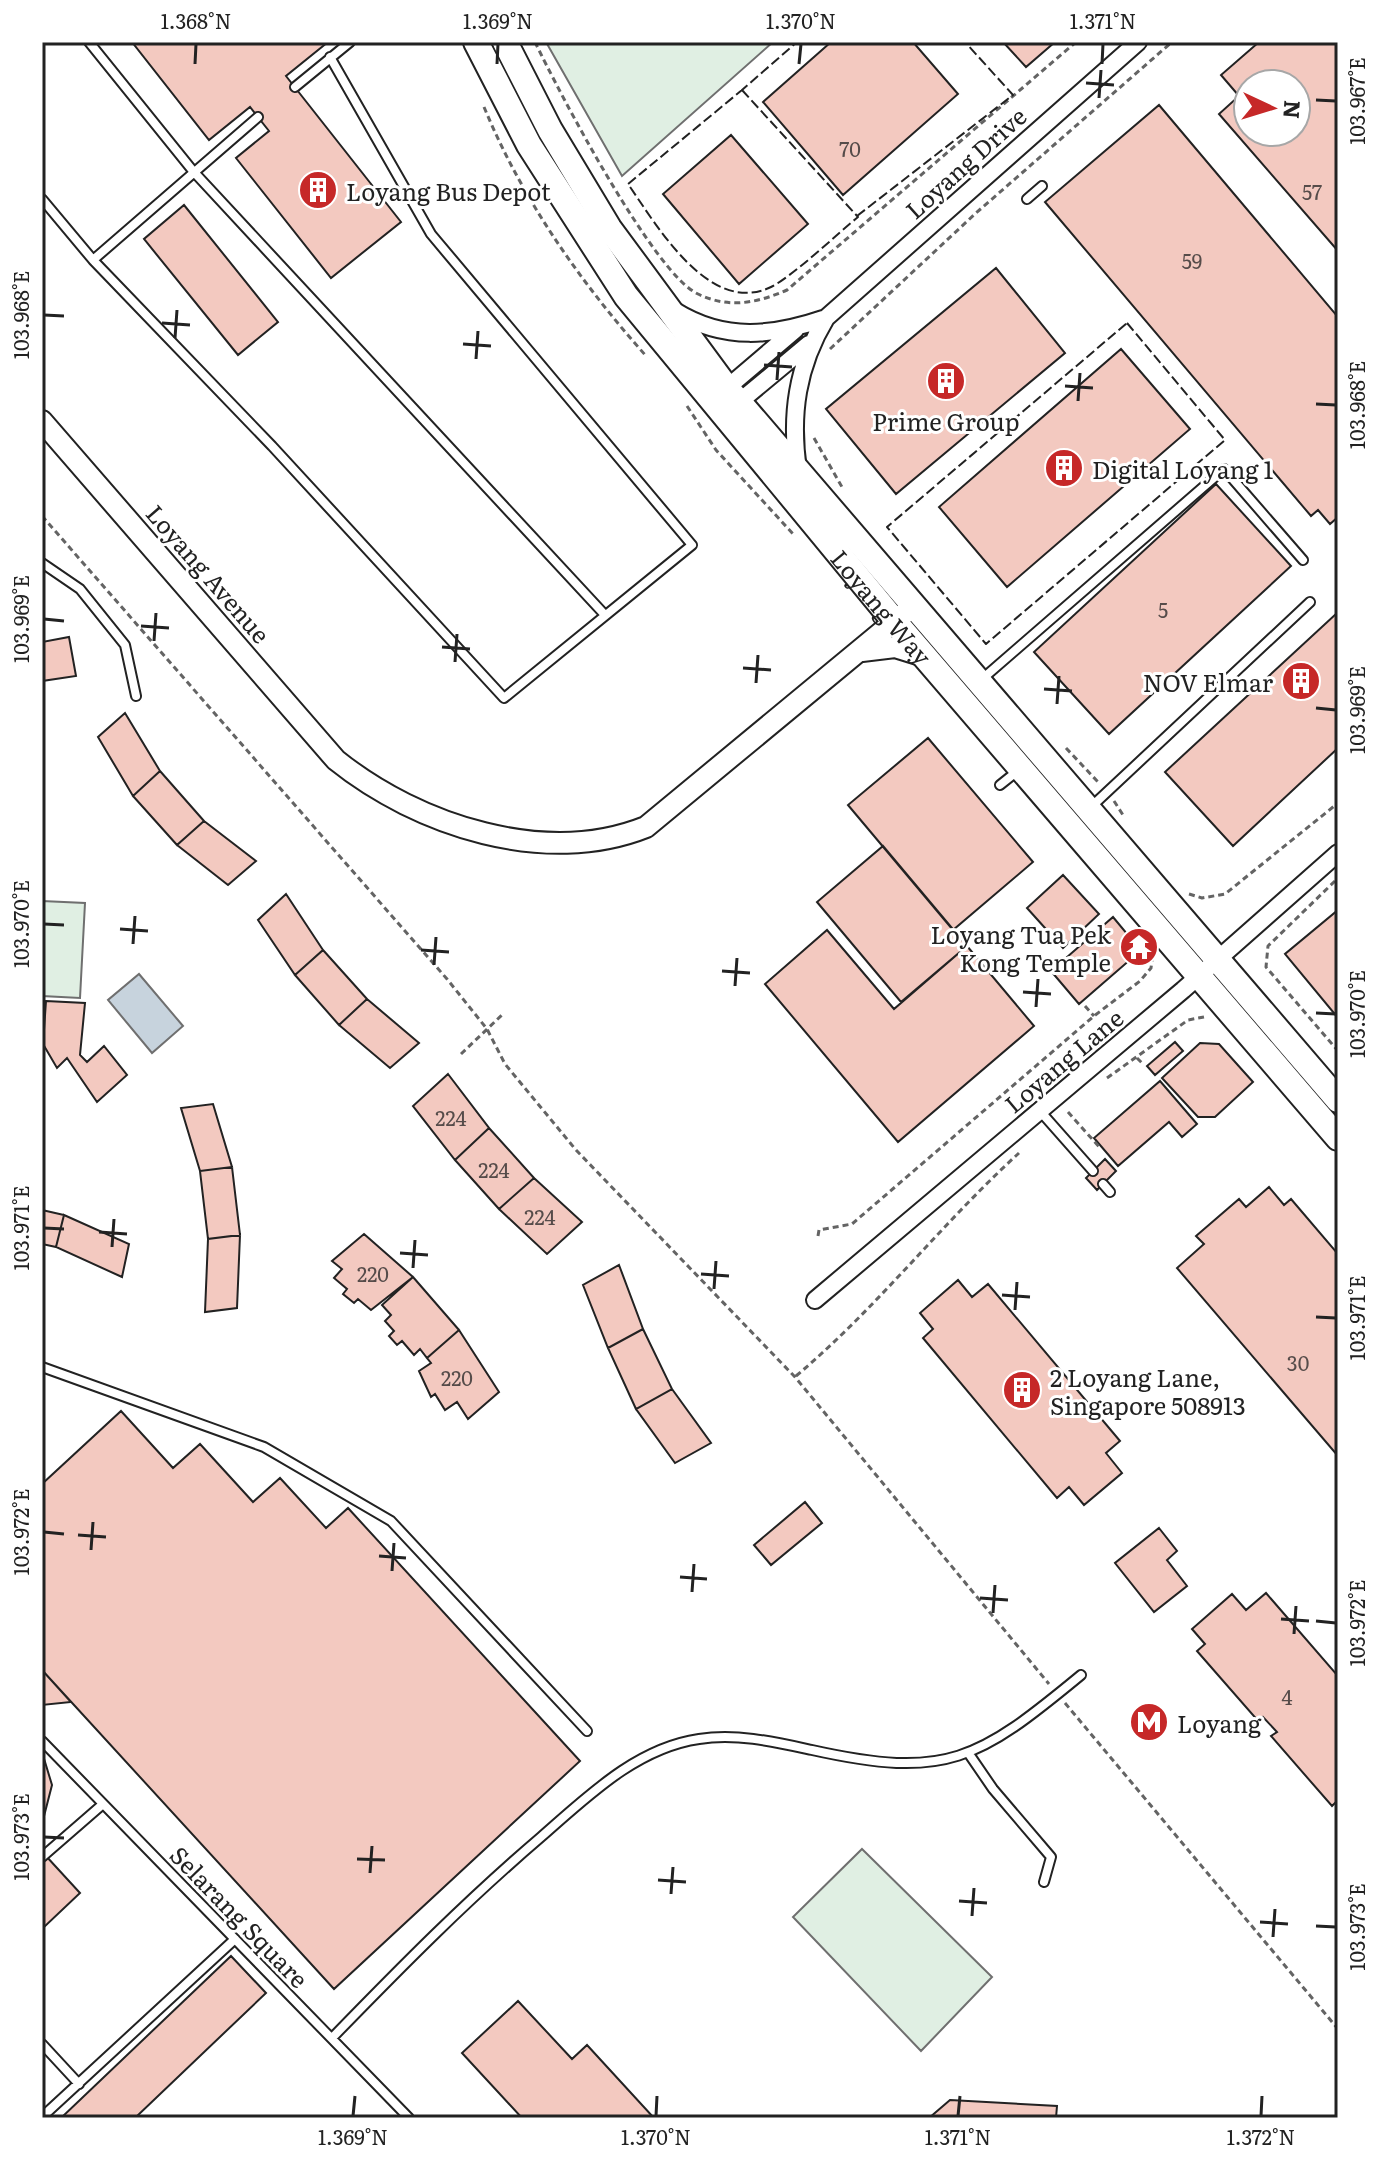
<svg xmlns="http://www.w3.org/2000/svg" width="1380" height="2160" viewBox="0 0 1380 2160" font-family="Literata,serif">
<rect width="100%" height="100%" fill="#fff"/>
<path fill="#e0efe3" stroke="#6f6f6f" stroke-width="2" d="M546 42H773L622 176Z
M42 901 85 903 80 998 42 996Z
M862 1849 992 1977 921 2051 793 1917Z"/>
<path fill="#c7d3dd" stroke="#6f6f6f" stroke-width="2" d="M139 974 183 1026 152 1053 108 1000Z"/>
<path fill="#f3c9c0" stroke="#222" stroke-width="2" fill-rule="evenodd" d="M132 42H328L286 76 401 222 331 278 236 158 269 131 250 107 209 140Z
M831 42H913L958 94 843 195 763 102Z
M1003 42H1055L1026 67Z
M1259 42H1338V251L1219 114 1239 96 1221 75ZM1248 84H1296V132H1248Z
M1159 105 1338 317V517L1330 524 1318 510 1311 516 1045 202Z
M731 135 808 224 739 284 663 194Z
M184 205 278 322 238 355 144 239Z
M996 268 1065 353 896 494 826 409Z
M1121 349 1190 429 1007 587 939 507Z
M1216 484 1291 566 1109 734 1034 652Z
M1337 613 1338 748 1233 846 1165 772Z
M69 637 76 676 42 681V642Z
M125 713 160 771 133 796 98 737Z
M928 738 1033 862 953 930 848 805Z
M160 771 204 821 177 845 133 796Z
M204 821 256 861 228 885 177 845Z
M883 846 967 946 901 1002 817 902Z
M1063 875 1099 914 1063 948 1027 908Z
M286 894 323 950 295 975 258 920Z
M1338 910V1018L1285 954Z
M1113 917 1128 935 1126 953 1131 959 1079 1004 1051 971Z
M827 930 894 1009 967 946 1034 1026 898 1142 765 984Z
M323 950 367 999 339 1025 295 975Z
M367 999 419 1043 390 1068 339 1025Z
M46 1001 85 1003 80 1055 87 1062 104 1046 127 1075 97 1102 67 1058 57 1068 43 1044Z
M1175 1042 1183 1051 1155 1075 1147 1066Z
M1200 1043 1219 1044 1253 1082 1215 1117H1198L1162 1078Z
M448 1074 489 1128 455 1160 413 1106Z
M1160 1081 1197 1124 1182 1137 1169 1122 1118 1166 1094 1138Z
M213 1104 232 1167 200 1171 181 1108Z
M489 1128 534 1178 499 1209 455 1160Z
M1105 1159 1116 1171 1097 1190 1086 1178Z
M232 1167 240 1235 208 1239 200 1171Z
M534 1178 582 1222 547 1254 499 1209Z
M1269 1187 1284 1205 1291 1199 1338 1254V1456L1177 1268 1204 1244 1196 1236 1239 1199 1246 1207Z
M42 1210 64 1215 56 1247 42 1244Z
M64 1215 129 1244 122 1277 56 1247Z
M364 1234 413 1277 371 1310 358 1299 354 1303 343 1294 347 1289 334 1278 342 1269 332 1261Z
M240 1235 237 1308 205 1312 208 1239Z
M619 1265 643 1329 608 1348 583 1285Z
M413 1277 459 1330 427 1358 420 1349 414 1355 402 1341 397 1345 389 1336 394 1331 385 1321 391 1315 382 1305Z
M958 1280 972 1297 988 1284 1120 1441 1106 1453 1122 1473 1084 1505 1069 1487 1057 1498 923 1338 933 1329 920 1313Z
M643 1329 672 1389 636 1409 608 1348Z
M459 1330 499 1392 468 1419 457 1402 445 1410 435 1394 431 1397 419 1371 431 1363 427 1358Z
M672 1389 711 1443 675 1463 636 1409Z
M121 1411 173 1468 200 1444 253 1502 280 1478 326 1528 348 1508 580 1761 334 1989 42 1670V1484Z
M805 1502 822 1523 771 1565 754 1545Z
M1159 1528 1177 1551 1167 1560 1187 1586 1154 1612 1115 1563Z
M1266 1593 1338 1676V1800L1332 1806 1271 1736 1277 1732 1263 1717 1259 1722 1197 1651 1205 1644 1192 1629 1232 1594 1246 1610Z
M42 1670 71 1702 42 1705Z
M42 1752 52 1785 42 1824Z
M46 1856 80 1893 42 1929V1859Z
M231 1956 266 1993 135 2118H61Z
M518 2001 572 2059 587 2045 654 2118H522L462 2053Z
M950 2100 1057 2106 1056 2118H929Z"/>
<g fill="none" stroke-linecap="round" stroke-linejoin="round">
<g stroke="#222" stroke-width="12">
<path id="service" d="M89 42 193 171 605 615
M295 87 350 42
M42 199 93 260 272 446 504 698 692 545 431 234 330 57
M1027 199 1042 186
M93 260 258 117
M42 563 80 589 125 645 136 696
M981 680 1224 469 1303 560
M1000 785 1020 769
M1091 807 1310 602
M1040 1111 1093 1171
M1103 1184 1110 1192
M42 1367 264 1447 391 1521 587 1731
M42 1741 409 2118
M969 1754 993 1789 1051 1857 1044 1882
M42 1857 103 1804
M332 2038C401 1967 466 1901 541 1837 587 1797 636 1748 699 1739 737 1733 775 1742 812 1750 947 1780 978 1760 1081 1675
M42 2044 79 2084
M42 2117 235 1939"/>
</g>
<g stroke="#222" stroke-width="20">
<path id="minor" d="M675 311C725 342 773 336 826 318
M721 393 795 330
M732 408 809 344
M798 470C790 415 797 366 826 318L1138 42
M815 1300 1183 990 1338 853"/>
</g>
<g stroke="#222" stroke-width="24">
<path id="tertiary" d="M42 421 336 760C418 826 546 867 646 827L912 607
M862 651 895 647 924 656"/>
</g>
<g stroke="#222" stroke-width="28">
<g id="secondary">
<path id="s1" d="M476 42 529 145 626 296 895 622 1338 1138"/>
<path d="M505 42 550 130 609 228 727 388 1338 1100"/>
</g>
</g>
<path stroke="#646464" stroke-width="3" stroke-dasharray="6 4" stroke-linecap="butt" d="M535 42C559 92 654 274 698 294 729 309 757 303 787 290L1076 42
M484 107C522 199 580 282 647 357
M830 349 976 213 1172 42
M687 406 716 450 794 535
M814 438 842 487
M42 516 447 979 487 1029 505 1064 576 1150 795 1377 1049 1684
M1066 748 1099 783
M1114 801 1123 815
M1335 881 1268 946 1266 967 1338 1051
M1189 894 1202 898 1225 894 1338 803
M1085 1006 1094 1016
M461 1054 504 1013
M1137 1058 1143 1064
M1107 1078 1188 1020 1204 1017
M1068 1112 1101 1149
M818 1236 819 1230 852 1224 1094 1016 1140 981 1151 968 1153 953
M796 1376C877 1308 941 1224 1019 1153
M1065 1703 1338 2029"/>
<use href="#service" stroke="#fff" stroke-width="8"/>
<use href="#minor" stroke="#fff" stroke-width="16"/>
<use href="#tertiary" stroke="#fff" stroke-width="20"/>
<use href="#secondary" stroke="#fff" stroke-width="24"/>
<path stroke="#222" stroke-width="2" stroke-dasharray="10 4" stroke-linecap="butt" d="M742 90 858 217C836 235 793 276 771 287 709 317 656 224 628 184Z
M744 92 742 90 797 42
M857 216 1013 95 965 42
M1127 323 1225 440 986 644 887 527Z"/>
</g>
<path fill="none" stroke="#222" stroke-width="3" d="M195 64 196 44M497 64 498 44M799 64 801 44M1102 64 1103 44M1086 83 1114 85M1099 98 1101 70M1316 100 1336 101M44 315 64 316M162 323 190 325M175 338 177 310M463 344 491 346M476 359 478 331M764 365 792 367M777 380 779 352M1065 386 1093 388M1078 401 1080 373M1316 404 1336 405M44 619 64 621M141 626 169 628M154 641 156 613M442 647 470 649M455 662 457 634M743 668 771 670M756 683 758 655M1044 689 1072 691M1057 704 1059 676M1316 708 1336 710M44 924 64 925M120 929 148 931M133 944 135 916M421 950 449 952M434 965 436 937M722 971 750 973M735 986 737 958M1023 992 1051 994M1036 1007 1038 979M1316 1013 1336 1014M44 1228 64 1229M99 1232 127 1234M112 1247 114 1219M400 1253 428 1255M413 1268 415 1240M701 1274 729 1276M714 1289 716 1261M1002 1295 1030 1297M1015 1310 1017 1282M1316 1317 1336 1318M44 1532 64 1534M78 1535 106 1537M91 1550 93 1522M379 1556 406 1558M392 1571 394 1543M680 1577 707 1579M692 1592 694 1564M980 1598 1008 1600M993 1613 995 1585M1281 1619 1309 1621M1316 1621 1336 1623M1294 1634 1296 1606M44 1837 64 1838M357 1859 385 1860M370 1873 372 1846M658 1880 686 1882M671 1894 673 1867M959 1901 987 1903M972 1916 974 1888M1260 1922 1288 1924M1316 1926 1336 1927M1273 1937 1275 1909M353 2116 355 2096M656 2116 657 2096M958 2116 960 2096M1261 2116 1262 2096"/>
<defs>
<g id="building-disc" transform="scale(2)"><circle r="9.5" fill="#c62828" stroke="#fff"/><path d="M-4-6H4V6H1V3H-1V6H-4ZM-2.5-4.3h1.7v1.8h-1.7ZM.8-4.3h1.7v1.8H.8ZM-2.5-1h1.7V.8h-1.7ZM.8-1h1.7V.8H.8Z" fill="#fff"/></g>
<g id="temple-disc" transform="scale(2)"><circle r="9.5" fill="#c62828" stroke="#fff"/><path d="M0-6L5-2H3V0L6.5 2.5H4V6H1.5V3h-3V6H-4V2.5H-6.5L-3 0V-2H-5Z" fill="#fff"/></g>
<g id="metro-disc" transform="scale(2)"><circle r="9.5" fill="#c62828" stroke="#fff"/><path d="M-5.5 5V-5H-3L0 0L3-5H5.5V5H3V-.5L0 4L-3-.5V5Z" fill="#fff"/></g>
</defs>
<g fill-rule="evenodd">
<use href="#building-disc" x="318" y="190"/>
<use href="#building-disc" x="946" y="381"/>
<use href="#building-disc" x="1064" y="468"/>
<use href="#building-disc" x="1301" y="681"/>
<use href="#temple-disc" x="1139" y="947"/>
<use href="#building-disc" x="1022" y="1390"/>
<use href="#metro-disc" x="1149" y="1722"/>
</g>
<g text-anchor="middle" dominant-baseline="central" stroke-width="6" stroke-linejoin="round" paint-order="stroke">
<g font-size="20" fill="#564c4a">
<text x="850" y="148">70</text>
<text x="1312" y="191">57</text>
<text x="1192" y="260">59</text>
<text x="1163" y="609">5</text>
<text x="451" y="1117">224</text>
<text x="494" y="1169">224</text>
<text x="540" y="1216">224</text>
<text x="373" y="1273">220</text>
<text x="1298" y="1362">30</text>
<text x="457" y="1377">220</text>
<text x="1287" y="1696">4</text>
</g>
<g font-size="24" fill="#222" stroke="#fff">
<text transform="translate(965 162) rotate(-42)">Loyang Drive</text>
<text transform="translate(209 573) rotate(49)">Loyang Avenue</text>
<text stroke="none"><textPath href="#s1" startOffset="698">Loyang Way</textPath></text>
<text transform="translate(1063 1060) rotate(-40)">Loyang Lane</text>
<text transform="translate(240 1916) rotate(46)">Selarang Square</text>
</g>
<g font-size="24" fill="#222" stroke="#fff" text-anchor="start">
<text x="346" y="190">Loyang Bus Depot</text>
<text x="946" y="420" text-anchor="middle">Prime Group</text>
<text x="1092" y="468">Digital Loyang 1</text>
<text x="1273" y="681" text-anchor="end">NOV Elmar</text>
<text x="1111" y="933" text-anchor="end">Loyang Tua Pek<tspan x="1111" dy="28">Kong Temple</tspan></text>
<text x="1050" y="1376">2 Loyang Lane,<tspan x="1050" dy="28">Singapore 508913</tspan></text>
<text x="1177" y="1722">Loyang</text>
</g>
</g>
<rect width="1380" height="2160" fill="none" stroke="#ffffff" stroke-width="88"/>
<g transform="translate(1272 108) rotate(94)"><circle r="38" fill="#ffffff" stroke="#a7a7a7" stroke-width="2"/>
<path d="M0-6L14 30L0 20L-14 30Z" fill="#c62828"/>
<text y="-12" font-size="22" font-weight="bold" text-anchor="middle" fill="#222222">N</text>
</g>
<rect x="44" y="44" width="1292" height="2072" fill="none" stroke="#222" stroke-width="3"/>
<g font-size="20" text-anchor="middle" fill="#222">
<text x="196" y="29">1.368°N</text>
<text x="498" y="29">1.369°N</text>
<text x="801" y="29">1.370°N</text>
<text x="1103" y="29">1.371°N</text>
<text transform="translate(1358 101) rotate(-90)" y="7">103.967°E</text>
<text transform="translate(22 315) rotate(-90)" y="7">103.968°E</text>
<text transform="translate(1358 405) rotate(-90)" y="7">103.968°E</text>
<text transform="translate(22 619) rotate(-90)" y="7">103.969°E</text>
<text transform="translate(1358 710) rotate(-90)" y="7">103.969°E</text>
<text transform="translate(22 924) rotate(-90)" y="7">103.970°E</text>
<text transform="translate(1358 1014) rotate(-90)" y="7">103.970°E</text>
<text transform="translate(22 1228) rotate(-90)" y="7">103.971°E</text>
<text transform="translate(1358 1318) rotate(-90)" y="7">103.971°E</text>
<text transform="translate(22 1532) rotate(-90)" y="7">103.972°E</text>
<text transform="translate(1358 1623) rotate(-90)" y="7">103.972°E</text>
<text transform="translate(22 1837) rotate(-90)" y="7">103.973°E</text>
<text transform="translate(1358 1927) rotate(-90)" y="7">103.973°E</text>
<text x="353" y="2145">1.369°N</text>
<text x="656" y="2145">1.370°N</text>
<text x="958" y="2145">1.371°N</text>
<text x="1261" y="2145">1.372°N</text>
</g>
</svg>
